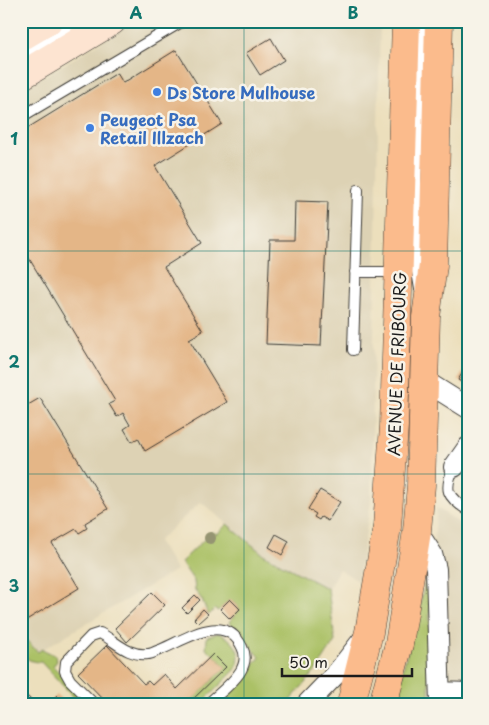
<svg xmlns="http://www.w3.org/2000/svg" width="489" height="725" viewBox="0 0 489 725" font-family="'Playpen Sans',sans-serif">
<rect width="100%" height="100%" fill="#f7f3e8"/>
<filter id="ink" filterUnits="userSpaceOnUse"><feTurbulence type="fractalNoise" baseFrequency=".02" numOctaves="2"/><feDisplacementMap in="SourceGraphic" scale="10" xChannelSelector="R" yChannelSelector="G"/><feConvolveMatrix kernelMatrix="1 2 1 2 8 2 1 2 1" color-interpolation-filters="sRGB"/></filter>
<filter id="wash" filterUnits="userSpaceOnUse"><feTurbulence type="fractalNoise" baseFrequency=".0096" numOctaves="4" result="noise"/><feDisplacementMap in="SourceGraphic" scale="20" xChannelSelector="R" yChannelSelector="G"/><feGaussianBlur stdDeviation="1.12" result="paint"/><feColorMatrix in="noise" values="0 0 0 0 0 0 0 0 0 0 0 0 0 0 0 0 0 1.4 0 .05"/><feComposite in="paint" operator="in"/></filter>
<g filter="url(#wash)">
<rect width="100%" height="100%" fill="#ecdfbc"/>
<path fill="#ddd2b4" d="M136 21H380L371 500 358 581 339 569 328 589 263 554 201 502 158 541 176 570 38 652 21 635V90Z
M437 508 468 529V704H430V582Z"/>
<path fill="#abc166" stroke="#646e41" d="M227 524 263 554 328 589 335 641 317 669 287 704H216L250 670 260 657 229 622 240 609 230 599 218 611 215 609 209 615 208 614 202 600 195 590 194 581 181 562 212 532 217 534Z
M430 582 429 704H394L425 584Z
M218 633C234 639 245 654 235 670L201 704H188L226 667 213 654 206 649 207 637Z
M21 635 38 652 42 649 56 656 57 661 53 666 90 704H80L41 662C31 662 28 660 21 653Z"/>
<g id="blocks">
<path fill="#e4b687" d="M271 38 284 60 260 75 246 53Z
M176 50 222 124 155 166 202 243 164 267 203 331 189 339 227 402 145 451 138 438 132 442 124 429 130 425 123 413 117 417 109 404 115 401 21 245V173L28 169 21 159V132L117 73 123 83Z
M295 201 328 202 321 346 266 344 270 240H294Z
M468 364V386L458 380Z
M40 398 108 509 85 523 87 528 79 533 76 529 52 543 79 588 23 622 21 618V409Z
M320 490 340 502 328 521 321 517 319 520 314 517 316 514 308 509Z
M276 534 289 541 282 555 269 547Z
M152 592 165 605 127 642 115 628Z
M195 595 200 600 187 613 182 608Z
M230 599 240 609 230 619 220 609Z
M203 609 208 614 198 623 194 619Z
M107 645 144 684 148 681 152 685 164 674 177 689 213 654 226 667 188 704H108L78 673Z
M57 695 66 704H48Z"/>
</g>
</g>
<g filter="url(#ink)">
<use href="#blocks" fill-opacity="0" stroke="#3b3934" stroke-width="1"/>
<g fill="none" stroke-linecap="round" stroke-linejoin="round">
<g stroke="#3b3934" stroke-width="12">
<path id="lane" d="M21 57 79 21
M21 117 183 21
M355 272H398
M420 289 416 266V188L423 21
M353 350 358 190
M454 467C444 489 446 497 468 510
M21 698 27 704
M94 704 70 680 65 671 66 662 91 636 100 633C117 642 127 656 148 654 152 654 158 650 162 649 188 638 225 612 242 647 254 670 223 689 208 704"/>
</g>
<g stroke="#3b3934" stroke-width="22">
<path id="street" d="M425 381 468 408
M454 467 468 447
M417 531 432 554 436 569 440 704
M440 692 468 693
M307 704 336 674 364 638"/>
</g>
<g stroke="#3b3934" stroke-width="29">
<path id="secondary" d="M21 37 48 21
M21 76 112 21"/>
</g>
<g stroke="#3b3934" stroke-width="29">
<path id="primary" d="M351 704 369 632 387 527 394 426 406 21
M383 704 399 644 417 531 421 485 426 317 433 265 439 21"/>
</g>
<use href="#lane" stroke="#fff" stroke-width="10"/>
<use href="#street" stroke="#fff" stroke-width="20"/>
<use href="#secondary" stroke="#fde4d1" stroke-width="28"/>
<use href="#primary" stroke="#fbbb8c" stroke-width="28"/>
</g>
<circle fill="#959472" cx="210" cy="538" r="6"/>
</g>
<path fill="none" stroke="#0f766e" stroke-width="1" stroke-opacity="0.55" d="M244 21V704M21 251H468M21 474H468"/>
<g fill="#3f7fe0" stroke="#f7f3e8" stroke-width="2">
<circle cx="157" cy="92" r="5"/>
<circle cx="90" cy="128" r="5"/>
</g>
<g text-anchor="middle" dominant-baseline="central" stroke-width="5" stroke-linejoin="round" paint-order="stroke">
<g font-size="16" font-weight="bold" fill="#366cbe" stroke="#f7f3e8" text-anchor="start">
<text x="167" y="92">Ds Store Mulhouse</text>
<text x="100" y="119">Peugeot Psa<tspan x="100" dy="18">Retail Illzach</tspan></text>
</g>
<g font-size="16" fill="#1c1c1c" stroke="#f7f3e8">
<text transform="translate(396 364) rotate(-88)">AVENUE DE FRIBOURG</text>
</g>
</g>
<rect width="489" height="725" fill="none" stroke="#f7f3e8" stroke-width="55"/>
<path d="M282 668v8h130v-8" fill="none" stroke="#1c1c1c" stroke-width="2.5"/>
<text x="289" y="668" font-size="15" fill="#1c1c1c" stroke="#f7f3e8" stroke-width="4" paint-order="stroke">50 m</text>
<rect x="28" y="28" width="434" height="670" fill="none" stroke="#0f766e" stroke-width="2"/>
<g font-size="16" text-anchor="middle" font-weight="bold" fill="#0f766e">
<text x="136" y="19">A</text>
<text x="353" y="19">B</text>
<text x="14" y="145">1</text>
<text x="14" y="368">2</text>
<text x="14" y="592">3</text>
</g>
</svg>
